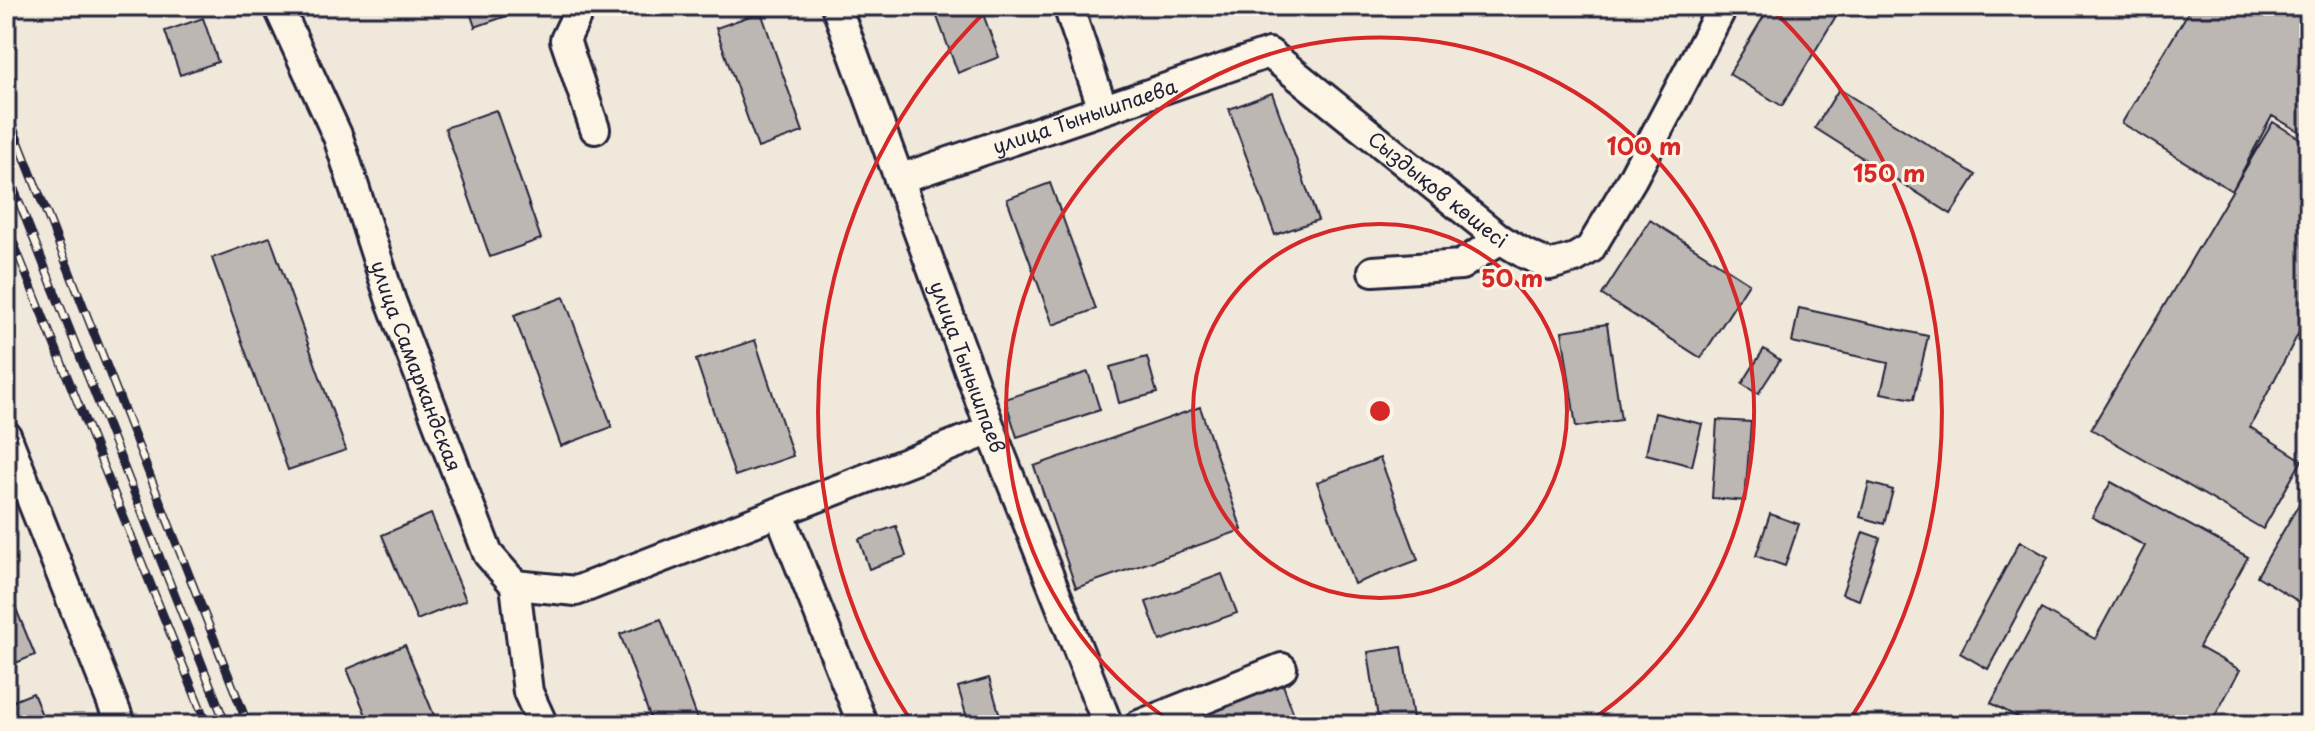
<svg xmlns="http://www.w3.org/2000/svg" width="2315" height="731" viewBox="0 0 2315 731" font-family="'Playpen Sans',sans-serif">
<rect width="100%" height="100%" fill="#efe8db"/>
<filter id="ink" filterUnits="userSpaceOnUse"><feTurbulence type="fractalNoise" baseFrequency=".0125" numOctaves="2"/><feDisplacementMap in="SourceGraphic" scale="16" xChannelSelector="R" yChannelSelector="G"/><feConvolveMatrix kernelMatrix="1 2 1 2 8 2 1 2 1" color-interpolation-filters="sRGB"/></filter>
<g filter="url(#ink)">
<path fill="#bcb7b3" stroke="#22223b" stroke-width="2" d="M468 6H510L512 14 475 27Z
M933 6H980L999 57 958 73Z
M1770 6H1842L1782 106 1729 74Z
M2192 6H2309V137L2272 116 2232 191 2122 123Z
M761 12 803 132 758 148 716 28Z
M203 18 218 62 180 75 165 31Z
M1839 89 1976 175 1951 214 1815 128Z
M1272 93 1318 220 1275 235 1229 109Z
M496 110 541 239 490 257 445 128Z
M2273 122 2309 144V313L2250 427 2302 460 2263 529 2091 429Z
M1050 183 1096 309 1053 325 1007 199Z
M1650 220 1749 283 1701 358 1602 295Z
M270 237 346 450 288 470 212 258Z
M564 297 612 427 561 446 514 315Z
M1799 308 1928 336 1914 399 1881 393 1888 363 1792 342Z
M1607 324 1621 420 1576 427 1562 331Z
M755 340 793 456 735 476 696 360Z
M1764 349 1780 360 1758 394 1742 384Z
M1147 357 1157 393 1119 403 1110 367Z
M1088 372 1100 410 1017 437 1005 399Z
M1200 407 1242 530 1076 588 1034 466Z
M1655 413 1702 424 1692 466 1646 454Z
M1717 420 1751 422 1745 501 1712 498Z
M1380 458 1418 560 1354 584 1317 482Z
M2111 482 2248 557 2199 647 2240 670 2210 725H2032L1991 703 2041 609 2095 639 2145 546 2092 517Z
M1869 483 1893 490 1884 524 1860 517Z
M2309 487V582L2298 601 2257 576Z
M431 514 466 600 417 620 382 535Z
M1770 514 1799 524 1785 566 1756 556Z
M896 526 906 556 869 569 859 539Z
M1863 532 1880 538 1859 600 1842 594Z
M2020 541 2048 557 1988 669 1960 653Z
M1222 574 1237 613 1160 641 1146 602Z
M14 604 35 655 6 667V607Z
M661 619 700 725H653L620 634Z
M405 645 436 720 425 725H370L347 669Z
M1402 647 1414 725H1379L1368 652Z
M989 678 1000 716 969 725 958 687Z
M1282 682 1296 720 1283 725H1203L1199 714Z
M33 693 46 725H9L6 704Z"/>
<g fill="none" stroke-linecap="round" stroke-linejoin="round">
<g stroke="#22223b" stroke-width="34">
<g id="minor">
<path id="s1" d="M278 6 338 137 391 301 488 554 515 585 528 692 543 725"/>
<path d="M581 6 565 40 595 129"/>
<path id="s2" d="M836 6 991 430 1108 725"/>
<path d="M1068 6 1103 109"/>
<path id="s3" d="M899 179 1269 53 1500 239 1525 254 1550 265 1575 258 1590 249 1632 179 1723 6"/>
<path d="M1373 271 1461 265 1500 239"/>
<path d="M6 435 121 725"/>
<path d="M779 512 863 725"/>
<path d="M515 585 576 591 991 430"/>
<path d="M1139 725 1282 668"/>
</g>
</g>
<use href="#minor" stroke="#fcf5e5" stroke-width="28"/>
<g stroke="#22223b" stroke-width="9">
<path id="rail" d="M6 110 248 725
M6 169 226 725
M6 224 207 725"/>
</g>
<use href="#rail" stroke="#fcf5e5" stroke-width="6" stroke-dasharray="18" stroke-linecap="butt"/>
</g>
</g>
<g fill="none" stroke="#d62828" stroke-width="4">
<circle cx="1380" cy="411" r="187"/>
<path d="M1176 725A374 374 0 1 1 1584 725"/>
<path d="M911 721A562 562 0 0 1 990 7M1770 7A562 562 0 0 1 1849 721"/>
</g>
<g text-anchor="middle" dominant-baseline="central" stroke-width="6" stroke-linejoin="round" paint-order="stroke">
<g font-size="20" fill="#22223b" stroke="#fcf5e5">
<text stroke="none"><textPath href="#s3" startOffset="196">улица Тынышпаева</textPath></text>
<text stroke="none"><textPath href="#s3" startOffset="608">Сыздықов көшесі</textPath></text>
<text stroke="none"><textPath href="#s1" startOffset="386">улица Самаркандская</textPath></text>
<text stroke="none"><textPath href="#s2" startOffset="384">улица Тынышпаев</textPath></text>
</g>
</g>
<circle cx="1380" cy="411" r="12" fill="#d62828" stroke="#fcf5e5" stroke-width="4"/>
<g font-size="24" text-anchor="middle" font-weight="bold" fill="#d62828" stroke="#fcf5e5" stroke-width="6" stroke-linejoin="round" paint-order="stroke">
<text x="1644" y="155">100 m</text>
<text x="1889" y="182">150 m</text>
<text x="1512" y="287">50 m</text>
</g>
<rect width="2315" height="731" fill="none" stroke="#fcf5e5" stroke-width="32"/>
<rect x="16" y="16" width="2283" height="699" fill="none" stroke="#22223b" stroke-width="3" filter="url(#ink)"/>
</svg>
